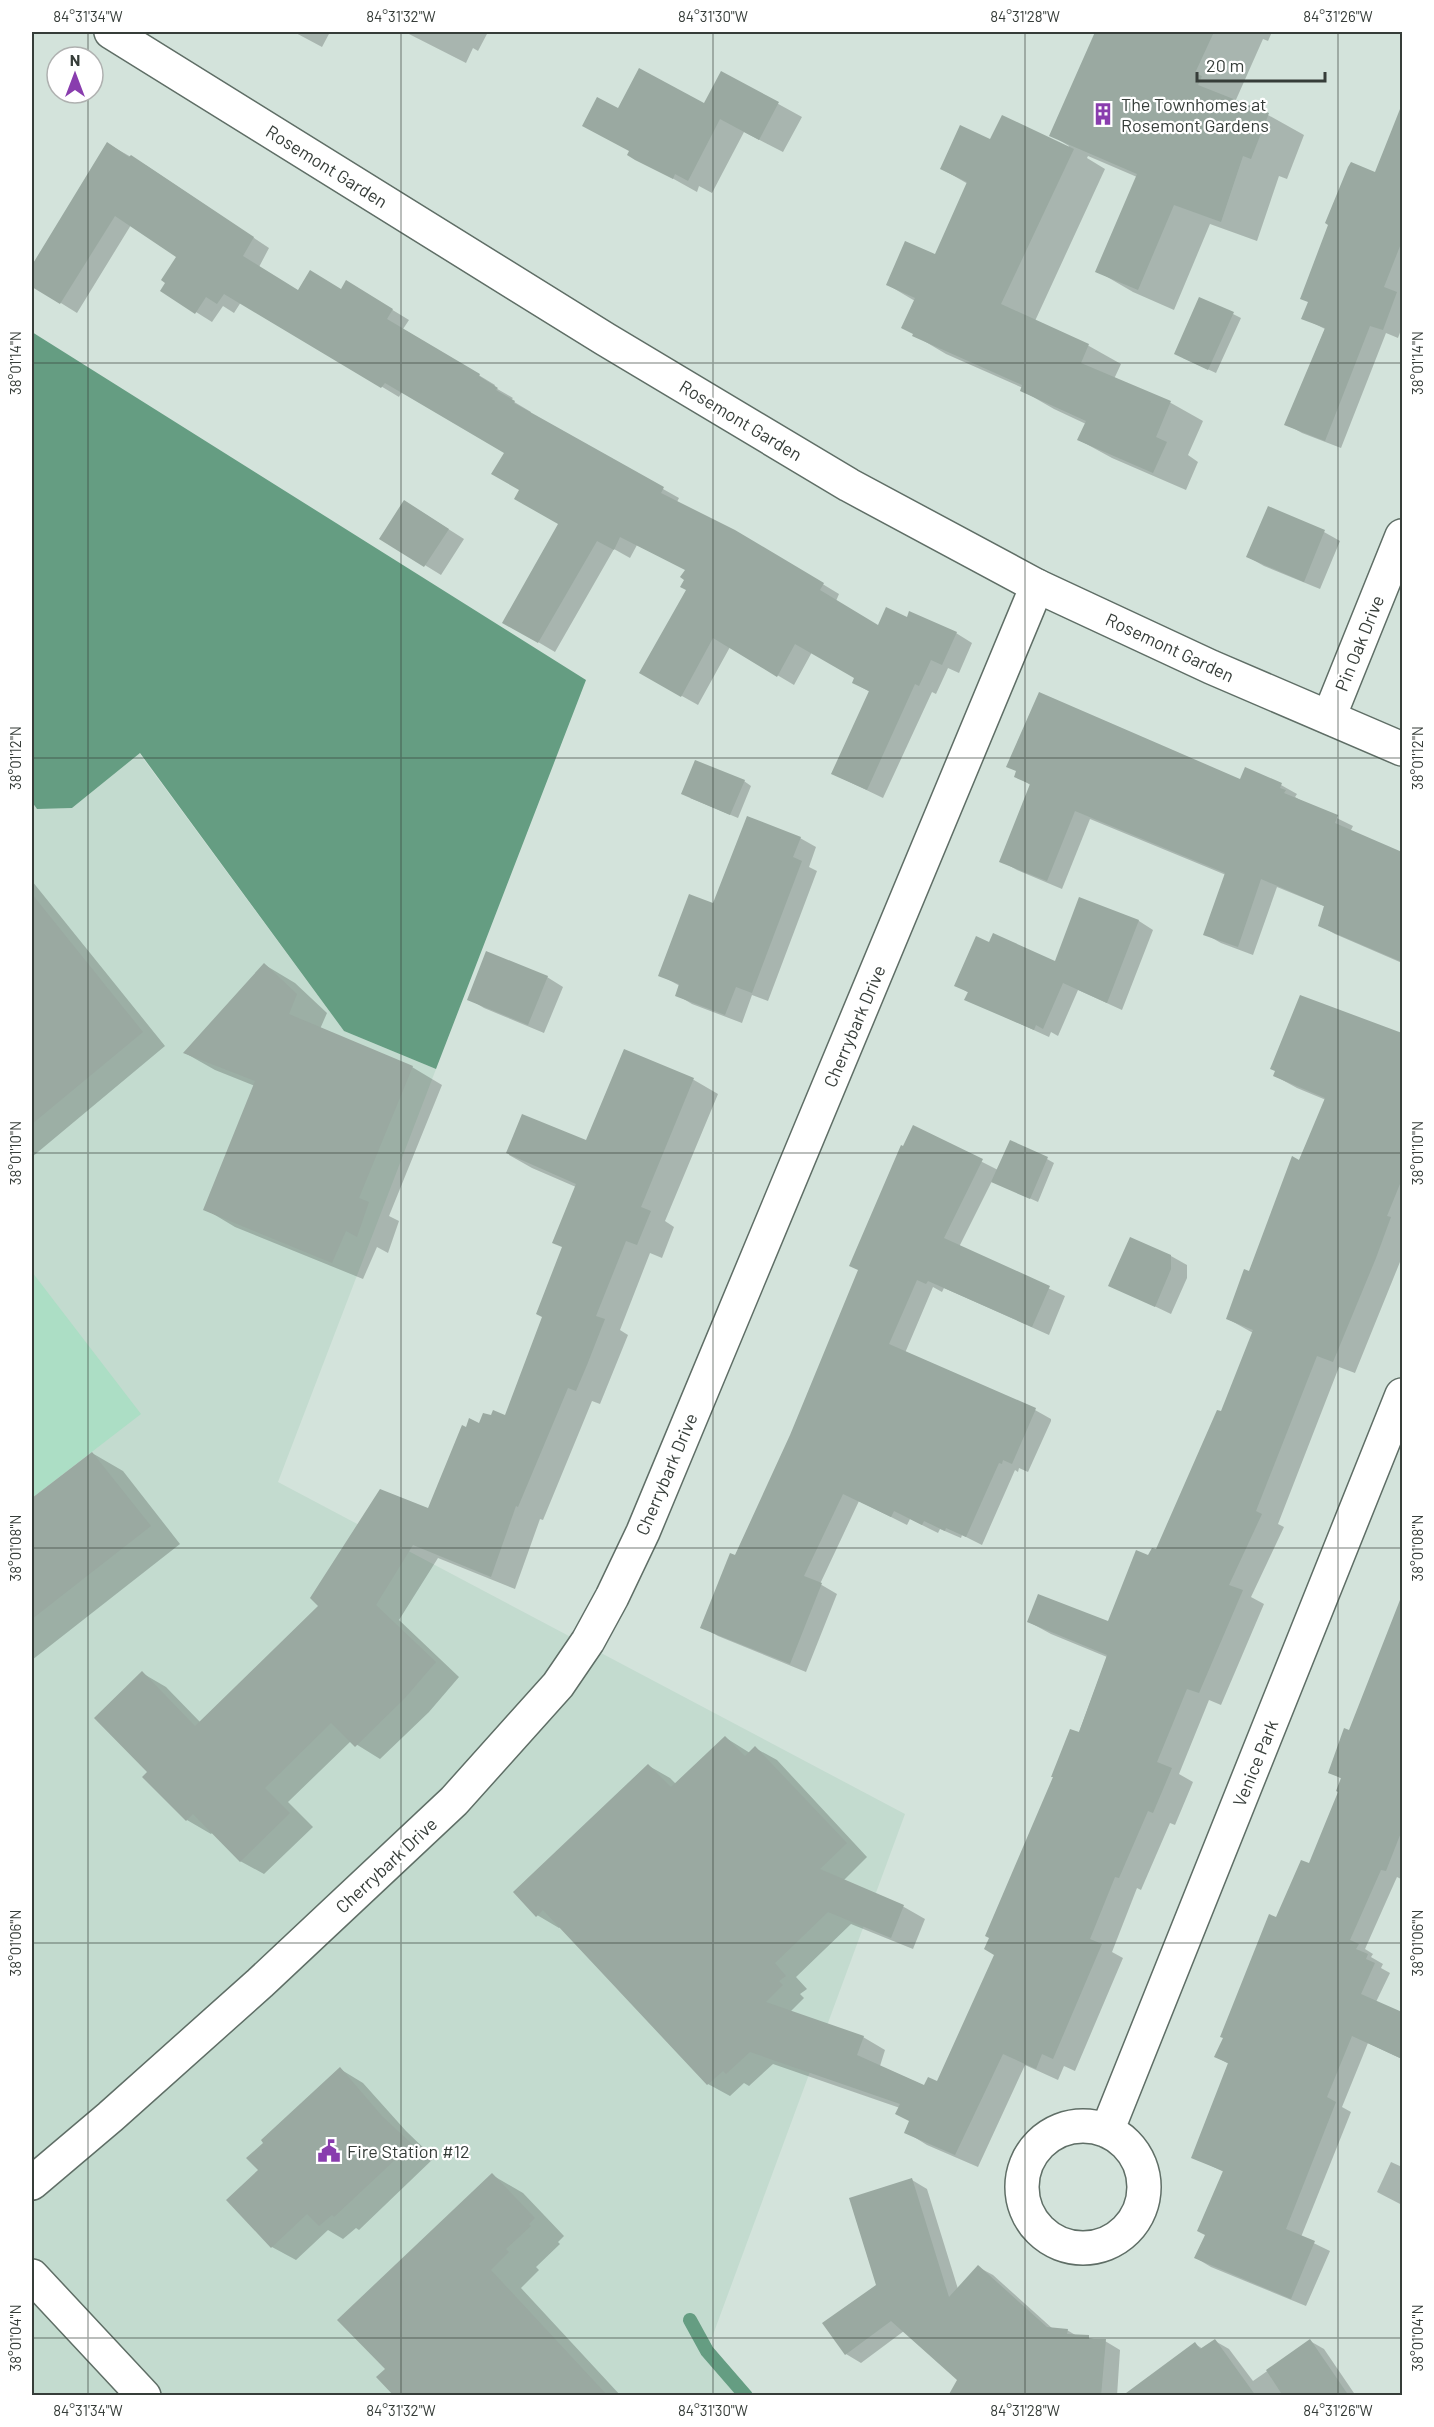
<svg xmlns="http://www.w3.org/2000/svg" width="1434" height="2427" viewBox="0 0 1434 2427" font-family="Barlow,sans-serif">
<rect width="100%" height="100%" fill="#d3e3db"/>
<path fill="#c3dbcf" d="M139 753 344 1031 436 1069 278 1482 905 1814 707 2351 746 2395H32V802L37 809 72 808Z"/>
<path fill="#acdec5" d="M32 1272 141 1414 32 1498Z"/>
<path fill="#659d82" d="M32 332 586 680 436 1069 344 1031 140 753 72 808 37 809 32 802Z"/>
<path fill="#0003" d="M294 32H330L322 47Z
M405 32H488L478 51 473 48 466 63Z
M1126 32H1272L1268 41 1263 39 1235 102 1268 115 1304 135 1287 179 1279 176 1257 241 1210 224 1174 310 1133 292 1097 271 1137 177 1088 156 1087 158 1105 169 1035 321 1089 346 1121 364 1114 379 1171 403 1203 421 1188 455 1198 462 1186 490 1112 458 1079 440 1086 424 1054 409 1021 390 1023 388 946 354 914 335 915 301 888 285 935 256 968 184 942 169 991 141 1068 148 1069 146 1051 135 1108 71Z
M722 73 802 117 783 152 744 132 712 193 699 186 697 192 629 154 630 151 619 110 705 105Z
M1402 107V288L1400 295 1402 296V327L1398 338 1386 333 1341 448 1302 433 1286 424 1325 329 1303 318 1376 174Z
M108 144 147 166 269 248 259 267 298 292H363L409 320 403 329 495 385 494 387 513 398 511 400 531 412 530 414 679 498 677 502 735 531 839 594 836 601 878 627 908 619 956 633 972 643 959 673 948 668 936 694 932 692 883 798 833 774 870 692 854 683 856 678 812 652 794 685 730 647 698 705 641 673 688 590 687 570 637 545 630 558 614 549 555 652 504 622 560 523 521 489 506 453 402 391 399 397 241 302 234 313 223 306 212 322 196 312 179 256 131 225 77 313 32 285V268Z
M1233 314 1241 318 1216 373 1183 358Z
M420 511 464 539 441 575 381 538Z
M1324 532 1340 541 1320 589 1264 566 1248 557Z
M1246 769 1281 785 1297 794 1295 797 1300 800 1353 826 1350 832 1402 854V963L1335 934 1319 925 1326 907 1277 887 1253 955 1221 943 1205 934 1226 875 1090 819 1062 889 1017 870 1001 861 1032 786 1016 776 1241 781Z
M744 781 751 786 738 818 690 798Z
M800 838 816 847 809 867 817 871 768 1001 752 995 742 1023 692 1004 677 995 680 986 660 975 714 905Z
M32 881 165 1046 32 1157Z
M1080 899 1139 921 1153 930 1122 1010 1078 990 1058 1036 1051 1032 1049 1037 966 999 969 993 956 985 1056 963Z
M265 965 295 983 327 1013 320 1029 412 1067 442 1085 389 1216 399 1221 388 1253 377 1247 363 1279 235 1227 205 1209 255 1086 215 1070 185 1053Z
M547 977 563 987 544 1033 484 1008 469 999Z
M1301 997 1402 1035V1257L1355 1373 1339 1367 1278 1524 1284 1527 1251 1597 1264 1604 1221 1705 1209 1700 1179 1774 1193 1782 1175 1825 1170 1823 1141 1890 1137 1888 1112 1952 1123 1958 1075 2071 1064 2066 1058 2080 1025 2065 978 2167 927 2145 906 2132 910 2121 900 2108 773 2064 749 2086 744 2083 730 2096 708 2084 560 1927 559 1928 537 1915 649 1766 670 1778 676 1784 726 1738 750 1753 755 1748 777 1760 867 1857 843 1881 904 1907 925 1919 913 1949 851 1924 796 1977 807 1989 800 1994 804 1998 790 2012 863 2037 885 2050 880 2066 925 2086 937 2083 996 1955 1107 1657 1051 1634 1029 1622 1109 1623 1149 1557 1156 1551 1222 1413 1253 1333 1228 1319 1326 1100 1297 1088 1275 1076Z
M625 1051 694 1080 718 1094 665 1221 674 1227 662 1258 650 1253 620 1330 628 1335 600 1404 592 1401 543 1520 540 1519 515 1589 438 1558 399 1620 459 1677 429 1712 380 1759 351 1741 288 1802 313 1827 264 1874 240 1861 213 1832 211 1834 187 1820 144 1776 149 1772 142 1673 166 1687 201 1723 429 1510 466 1429 506 1417 544 1316 563 1248 576 1187 532 1168 509 1155 523 1116 587 1142Z
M913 1127 998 1170 1047 1159 1054 1163 1038 1202 992 1181 959 1247 1065 1296 1049 1335 944 1288 942 1292 933 1287 905 1353 1035 1410 1051 1419V1421L1028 1472 1019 1468 1018 1472 1015 1470 982 1545 962 1535 961 1538 940 1529 938 1533 910 1519 907 1525 859 1501 820 1584 837 1594 806 1672 718 1636 702 1627 791 1436 859 1270 903 1148Z
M1171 1256 1187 1265V1278L1171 1314 1110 1285Z
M92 1453 123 1471 180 1544 32 1660V1500Z
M1402 1626V1875L1401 1879 1397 1877 1365 1949 1373 1954 1371 1957 1383 1964 1381 1968 1390 1973 1376 2002 1402 2014V2059L1368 2043 1342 2107 1351 2112 1301 2237 1330 2251 1306 2306 1211 2267 1196 2258 1206 2235 1224 2172 1193 2157 1229 2064 1216 2057 1277 1919 1310 1864 1340 1791 1342 1779 1330 1772Z
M340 2069 363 2083 406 2131 434 2158 359 2230 356 2228 343 2239 328 2230 296 2260 272 2247 260 2170Z
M1391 2162 1402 2167V2205L1377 2192Z
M492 2175 523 2193 564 2236 558 2242 560 2244 536 2267 539 2270 521 2288 621 2396H396L387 2369Z
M912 2180 927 2189 958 2289 978 2267 993 2275 1053 2329 1067 2330 1077 2336 1105 2341 1120 2350 1117 2396H950L959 2380 904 2331 861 2363 846 2354 877 2285Z
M1215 2341 1229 2349 1253 2381 1310 2341 1324 2349 1356 2396H1143L1195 2344 1203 2349Z"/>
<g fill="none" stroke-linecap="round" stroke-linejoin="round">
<path stroke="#659d82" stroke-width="14" d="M690 2320 707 2351 746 2396"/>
</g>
<path fill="#9aa9a1" d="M1095 32H1214L1195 73 1202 76 1198 85 1269 113 1251 159 1243 156 1221 222 1174 205 1138 290 1095 272 1137 174 1049 136Z
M639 68 704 103 721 71 779 102 759 140 720 119 688 181 675 174 673 179 635 160 627 155 629 151 582 126 597 97 618 108Z
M1400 109H1402V241L1384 287 1397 292 1383 330 1370 326 1325 441 1284 425 1325 328 1301 319 1308 302 1300 299 1328 225 1325 223 1348 167 1351 162 1375 172Z
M1002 115 1074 149 1001 304 1089 344 1081 363 1171 401 1156 437 1167 442 1153 473 1077 440 1086 421 1020 391 1022 385 912 336 913 334 901 328 915 298 886 285 905 241 935 254 967 182 940 169 960 125 990 139Z
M107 142 129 157 131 155 254 237 243 256 298 290 310 270 341 289 346 280 393 309 387 319 480 374 479 376 498 388 496 390 515 401 514 403 664 487 661 493 735 530 824 583 820 590 878 625 886 607 907 617 909 611 957 632 942 665 931 660 919 686 915 684 867 790 831 774 869 691 852 683 854 678 795 644 777 677 713 638 681 697 639 673 686 590 680 587 684 580 680 577 685 570 620 537 614 550 597 541 538 643 502 623 558 524 514 499 519 490 491 474 504 453 385 383 381 388 224 294 217 304 206 297 195 314 160 291 165 283 161 280 176 257 115 216 60 304 32 287V265Z
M1199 297 1234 312 1208 370 1174 354Z
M404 500 449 529 424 567 379 539Z
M1268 506 1325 530 1304 582 1246 557Z
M1039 692 1240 779 1245 767 1282 783 1280 788 1286 790 1284 793 1338 815 1335 823 1402 852V962L1318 926 1324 906 1261 879 1238 947 1203 935 1225 873 1075 811 1047 881 999 862 1030 784 1014 777 1016 771 1006 767Z
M695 760 745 780 730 815 681 794Z
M747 816 801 837 793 857 802 861 752 993 736 987 725 1015 675 996 679 984 658 976 689 894 713 903Z
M32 894 143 1032 32 1124Z
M1079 897 1139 920 1107 1003 1063 983 1043 1029 1036 1025 1034 1030 964 1000 968 992 954 986 976 936 989 942 993 933 1055 961Z
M486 951 548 976 528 1025 467 1000Z
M264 963 297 994 289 1014 413 1066 359 1198 369 1202 357 1237 346 1231 332 1263 203 1210 255 1081 183 1053Z
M1300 995 1402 1033V1179L1387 1216 1391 1217 1376 1258 1333 1362 1317 1356 1256 1511 1262 1514 1229 1585 1243 1590 1199 1693 1187 1689 1157 1762 1172 1768 1153 1813 1148 1811 1119 1878 1115 1877 1090 1939 1102 1944 1053 2059 1042 2054 1036 2069 1003 2054 955 2155 904 2133 909 2121 895 2114 900 2104 750 2052 726 2074 723 2071 707 2085 543 1910 536 1917 513 1892 648 1764 671 1787 725 1736 745 1756 755 1746 847 1843 820 1869 904 1905 891 1938 828 1912 775 1963 786 1976 779 1981 783 1985 766 2002 864 2036 857 2055 924 2085 928 2077 937 2081 994 1955 984 1949 989 1938 985 1936 1053 1777H1051L1070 1729 1079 1732 1107 1655 1027 1622 1038 1594 1108 1621 1136 1550 1148 1555 1152 1548 1156 1549 1217 1410 1221 1411 1253 1330 1226 1319 1244 1269 1249 1271 1292 1156 1299 1160 1325 1098 1273 1076 1275 1071 1270 1069Z
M624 1049 694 1078 641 1207 651 1211 637 1245 626 1241 596 1316 605 1319 587 1365 576 1391 568 1388 518 1507 516 1506 491 1577 413 1545 376 1605 436 1662 405 1698 355 1747 331 1723 265 1788 290 1813 240 1862 193 1814 186 1821 142 1777 147 1772 94 1718 142 1671 195 1726 318 1606 310 1598 380 1489 428 1508 462 1425 466 1427 469 1418 479 1423 483 1413 491 1415 493 1410 505 1415 542 1317 536 1314 562 1247 552 1243 576 1184 506 1153 522 1114 586 1140Z
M913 1125 983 1159 944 1238 1050 1286 1032 1327 928 1281 926 1284 917 1280 889 1344 1036 1408 1035 1411 1012 1464 1003 1460 1002 1464 999 1463 966 1537 946 1528 945 1531 924 1521 922 1525 894 1511 891 1517 843 1494 804 1576 822 1583 790 1664 700 1628 730 1553 735 1555 790 1435 858 1270 849 1266 901 1145 903 1146Z
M1010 1140 1048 1157 1030 1199 991 1182Z
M1130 1237 1171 1255V1269L1155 1307 1108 1286Z
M92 1452 151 1526 32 1619V1498Z
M1400 1600 1402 1601V1830L1386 1871 1381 1870 1350 1940 1359 1944 1356 1949 1368 1954 1366 1959 1375 1963 1361 1994 1402 2012V2059L1352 2036 1327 2097 1336 2102 1286 2229 1315 2241 1291 2299 1194 2258 1205 2235 1197 2231 1223 2171 1191 2158 1228 2063 1214 2057 1223 2038 1220 2037 1269 1914 1276 1917 1301 1860 1309 1863 1338 1792 1336 1791 1341 1778 1328 1773 1344 1728 1349 1730Z
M340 2067 382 2116 412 2144 334 2217 332 2215 319 2226 307 2214 271 2248 226 2200 258 2170 246 2158 263 2143 261 2140Z
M492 2173 535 2218 529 2224 531 2226 506 2249 509 2252 491 2270 608 2396H394L376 2377 385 2369 337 2320Z
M912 2178 949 2297 978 2265 1047 2327 1068 2329 1067 2334 1089 2335V2339H1106L1101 2396H948L957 2380 891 2321 845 2355 822 2323 876 2285 849 2198Z
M1215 2339 1256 2396H1122L1195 2342 1200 2349Z
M1310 2339 1349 2396H1283L1266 2370Z"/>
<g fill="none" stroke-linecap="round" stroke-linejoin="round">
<g stroke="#5f6e66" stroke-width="36">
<path id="street" d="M1329 717 1402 536
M1022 2187a61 61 0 1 1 122 0a61 61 0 1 1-122 0Z
M1107 2131 1402 1395
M32 2183 110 2117 260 1983 454 1801 558 1685 588 1641 612 1597 643 1532 1037 586"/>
</g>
<g stroke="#5f6e66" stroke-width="36">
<path id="secondary" d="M111 32 605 339 849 485 1037 586 1211 667 1402 749
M32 2276 144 2396"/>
</g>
<use href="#street" stroke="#fff" stroke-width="33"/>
<use href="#secondary" stroke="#fff" stroke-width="33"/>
</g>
<path fill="none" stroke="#363d39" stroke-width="1.5" stroke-opacity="0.45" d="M88 32V57M401 32V2396M713 32V2396M1025 32V2396M1338 32V2396M88 93V2396M32 363H1402M32 758H1402M32 1153H1402M32 1548H1402M32 1943H1402M32 2338H1402"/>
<defs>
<g id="building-bare" transform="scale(1.8)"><path d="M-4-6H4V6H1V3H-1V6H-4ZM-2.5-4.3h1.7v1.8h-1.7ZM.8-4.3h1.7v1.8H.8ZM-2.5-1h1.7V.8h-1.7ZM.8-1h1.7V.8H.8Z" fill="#893dae" stroke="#fff" stroke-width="2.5" paint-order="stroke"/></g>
<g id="civic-bare" transform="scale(1.8)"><path d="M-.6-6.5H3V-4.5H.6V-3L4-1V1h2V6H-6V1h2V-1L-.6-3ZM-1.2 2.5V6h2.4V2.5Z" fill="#893dae" stroke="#fff" stroke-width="2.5" paint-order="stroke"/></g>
</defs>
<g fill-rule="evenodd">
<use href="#building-bare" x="1103" y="114"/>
<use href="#civic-bare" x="329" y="2151"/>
</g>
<g text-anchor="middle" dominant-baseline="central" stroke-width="4.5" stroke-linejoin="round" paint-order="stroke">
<g font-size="18" fill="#363d39" stroke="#fff" text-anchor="start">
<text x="1121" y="104">The Townhomes at<tspan x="1121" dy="21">Rosemont Gardens</tspan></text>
<text x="347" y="2151">Fire Station #12</text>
</g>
<g font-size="18" fill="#363d39" stroke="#fff">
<text transform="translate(327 166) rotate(32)">Rosemont Garden</text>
<text transform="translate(741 420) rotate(31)">Rosemont Garden</text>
<text transform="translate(1359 643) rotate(-68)">Pin Oak Drive</text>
<text transform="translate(1170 647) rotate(25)">Rosemont Garden</text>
<text transform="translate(854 1026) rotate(-67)">Cherrybark Drive</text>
<text transform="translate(666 1474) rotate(-67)">Cherrybark Drive</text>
<text transform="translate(1255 1763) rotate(-68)">Venice Park</text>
<text transform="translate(386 1865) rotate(-43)">Cherrybark Drive</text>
</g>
</g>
<rect width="1434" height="2427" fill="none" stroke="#ffffff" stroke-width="66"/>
<g transform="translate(75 75)"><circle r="28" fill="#ffffff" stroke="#afb1b0" stroke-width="1.5"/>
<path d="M0-4.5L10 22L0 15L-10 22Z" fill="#893dae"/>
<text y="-9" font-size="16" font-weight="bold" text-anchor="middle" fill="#363d39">N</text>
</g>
<path d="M1197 72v9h128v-9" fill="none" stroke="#363d39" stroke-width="3"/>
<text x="1206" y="72" font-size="18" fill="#363d39" stroke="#ffffff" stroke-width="4.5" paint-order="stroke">20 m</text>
<rect x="33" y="33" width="1368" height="2361" fill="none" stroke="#363d39" stroke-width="2"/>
<g font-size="15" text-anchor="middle" fill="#363d39">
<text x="88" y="22">84°31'34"W</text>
<text x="401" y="22">84°31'32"W</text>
<text x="713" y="22">84°31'30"W</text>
<text x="1025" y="22">84°31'28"W</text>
<text x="1338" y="22">84°31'26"W</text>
<text transform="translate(16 363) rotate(-90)" y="5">38°01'14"N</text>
<text transform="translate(1418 363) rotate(-90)" y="5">38°01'14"N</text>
<text transform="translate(16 758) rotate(-90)" y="5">38°01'12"N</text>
<text transform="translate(1418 758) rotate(-90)" y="5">38°01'12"N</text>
<text transform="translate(16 1153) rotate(-90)" y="5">38°01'10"N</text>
<text transform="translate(1418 1153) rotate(-90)" y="5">38°01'10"N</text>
<text transform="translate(16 1548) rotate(-90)" y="5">38°01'08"N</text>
<text transform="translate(1418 1548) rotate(-90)" y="5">38°01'08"N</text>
<text transform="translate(16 1943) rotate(-90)" y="5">38°01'06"N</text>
<text transform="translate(1418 1943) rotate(-90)" y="5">38°01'06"N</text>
<text transform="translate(16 2338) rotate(-90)" y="5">38°01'04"N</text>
<text transform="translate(1418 2338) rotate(-90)" y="5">38°01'04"N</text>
<text x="88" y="2416">84°31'34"W</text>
<text x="401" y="2416">84°31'32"W</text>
<text x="713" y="2416">84°31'30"W</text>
<text x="1025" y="2416">84°31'28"W</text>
<text x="1338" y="2416">84°31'26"W</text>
</g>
</svg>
